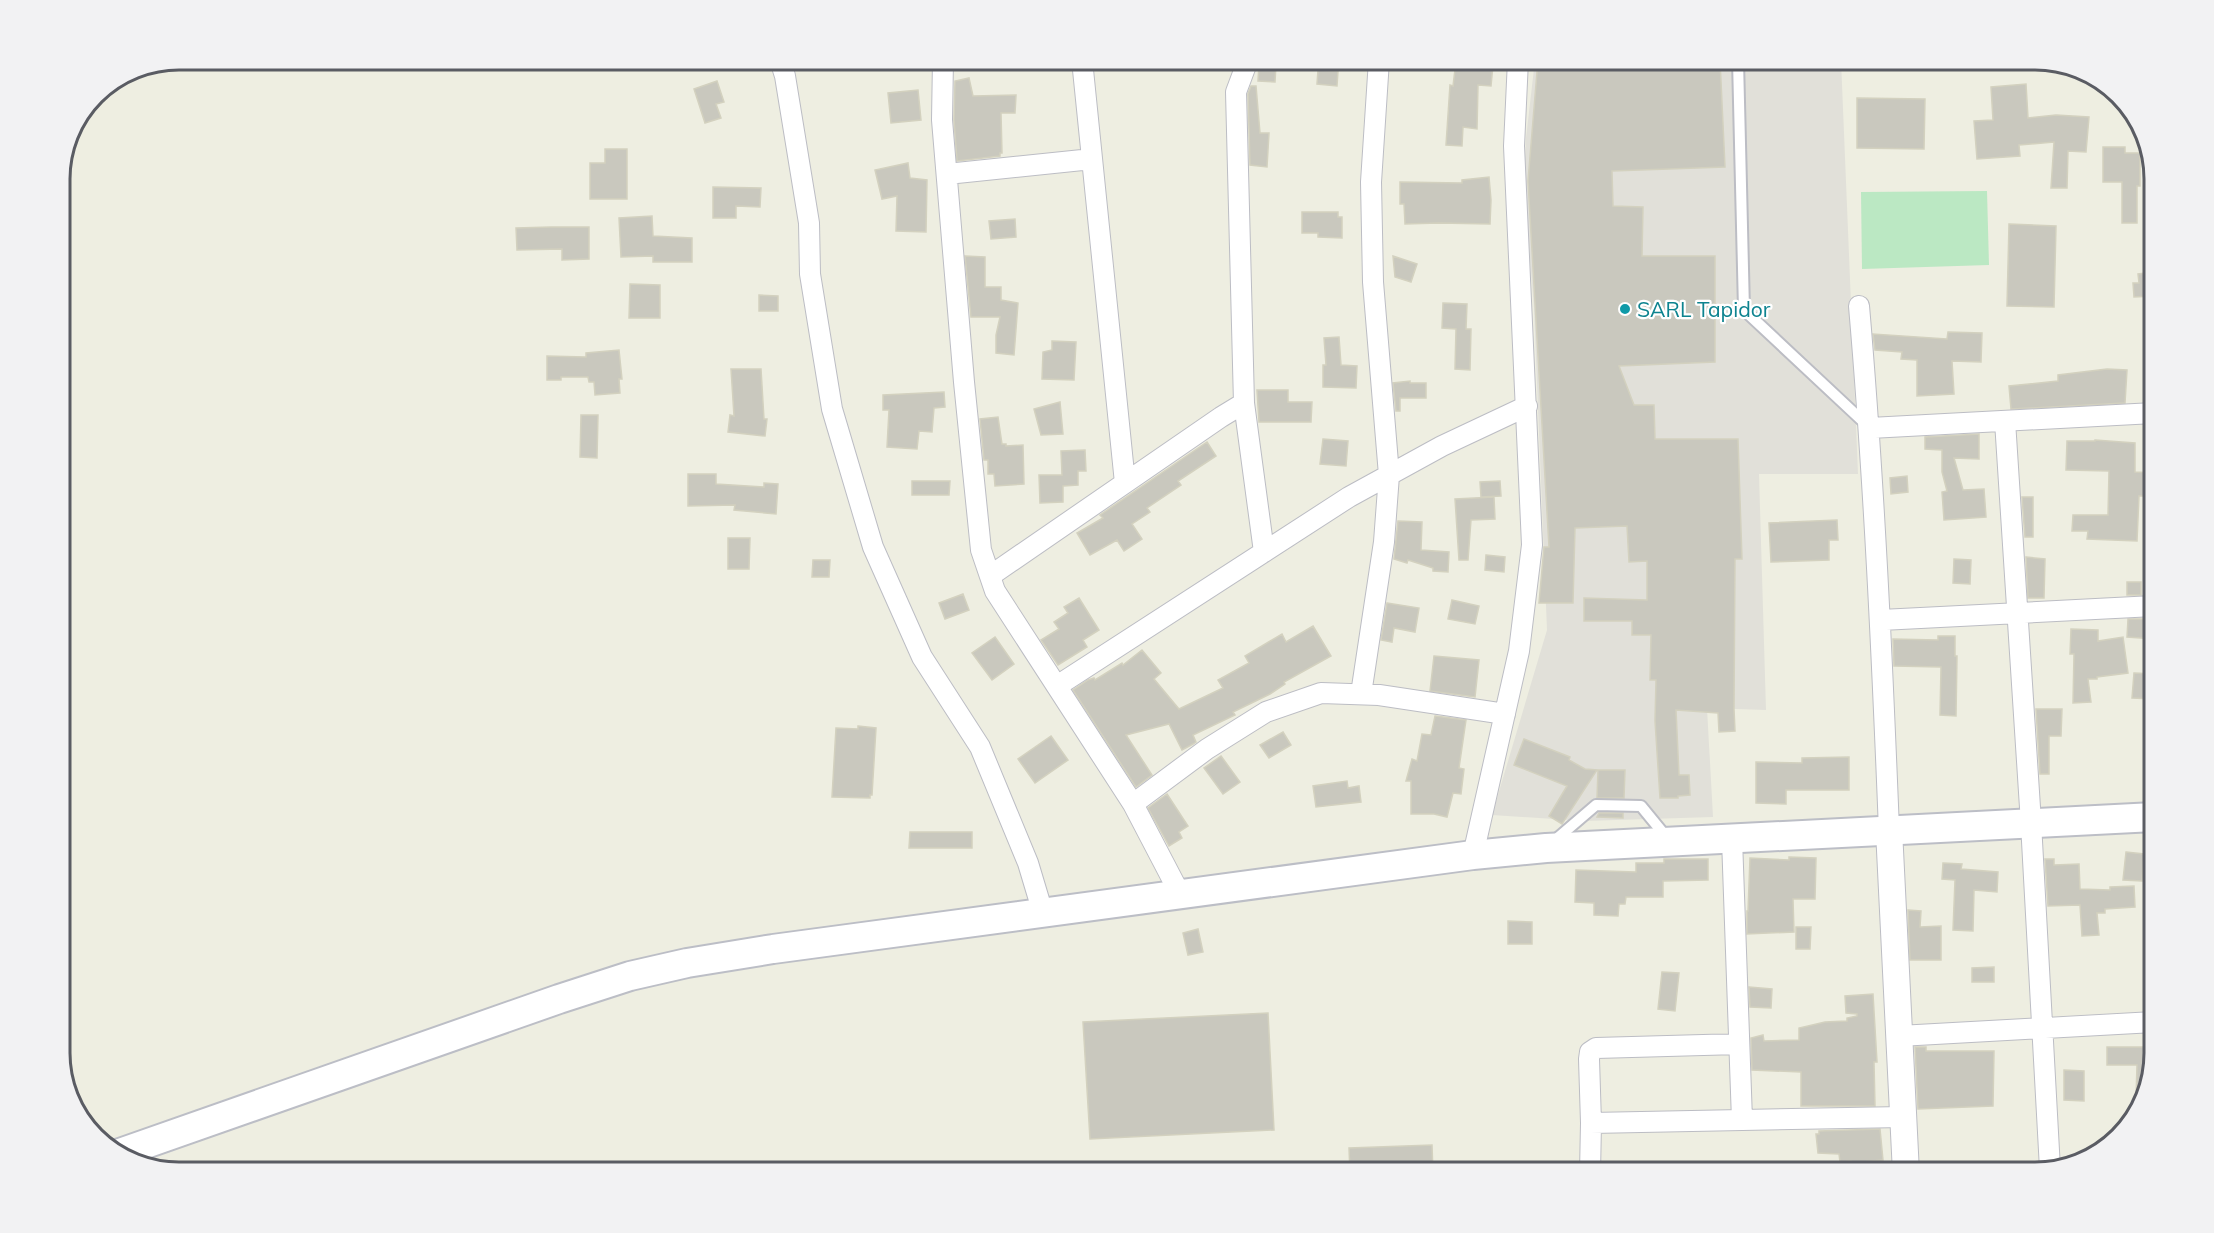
<svg xmlns="http://www.w3.org/2000/svg" width="2214" height="1233" viewBox="0 0 2214 1233" font-family="Mulish,sans-serif">
<rect width="100%" height="100%" fill="#eeeee1"/>
<path fill="#e1e0d9" d="M1535 60H1841L1858 474H1759L1766 710 1707 708 1713 817 1584 821 1492 815 1547 630 1534 309 1524 180 1526 138Z"/>
<path fill="#bbe8c3" d="M1987 191 1989 265 1862 269 1861 192Z"/>
<path fill="#c9c8be" stroke="#d3d1bf" stroke-width="1.5" d="M1538 60H1720L1725 167 1612 171 1613 206 1643 207 1642 256H1715V362L1619 366 1634 405H1654L1655 439H1738L1742 559H1735L1734 709 1735 731 1719 732 1718 713 1676 710 1679 775H1689L1690 795 1678 796V798H1660L1655 721 1656 680H1650L1651 635H1632V621H1584V598L1647 600V561L1629 562 1627 526 1575 528 1573 603H1539L1544 547H1549L1528 181Z
M1456 61 1493 65 1491 86 1478 85 1477 129 1463 127 1462 146 1446 145 1450 85 1453 86Z
M1259 63 1276 64 1275 82 1258 81Z
M1318 70 1338 71 1337 86 1317 84Z
M969 78 973 96 1016 95 1015 113H1001L1002 153H1000V156L957 161 954 120 955 81Z
M717 81 724 102 716 104 721 118 705 123 694 89Z
M2026 84 2028 118 2056 115 2089 117 2086 152 2068 151 2067 188H2051L2054 142 2019 145 2020 156 1977 159 1974 121 1993 120 1991 87Z
M1251 86H1256L1260 133H1269L1267 167 1250 165 1248 94Z
M918 90 921 120 891 123 888 93Z
M1857 98 1925 99 1924 149 1857 148Z
M2103 147H2125V153H2140V186H2137V223H2122V182H2103Z
M605 149H627V199H590V163H605Z
M908 163 910 178 927 180 926 232 896 231 897 196 882 199 875 170Z
M1489 177 1491 200 1490 224 1439 223 1405 224 1404 204H1400V182L1462 183V180Z
M713 187 761 188 760 207 736 206V218H713Z
M1302 212H1338V217H1342V238L1318 237V233H1302Z
M652 216 653 236 692 238V262H653V256L621 257 619 218Z
M1015 219 1016 237 991 239 989 221Z
M2009 224 2056 226 2054 307 2007 306Z
M551 227H589V259L562 260V249L517 250 516 228Z
M965 256 985 257V287H1001V300L1018 303 1014 355 996 353V335L1000 317H971Z
M1393 256 1417 264 1411 282 1395 277Z
M2154 272V296L2134 297 2133 283H2139L2138 274Z
M630 284 660 285V318H629Z
M759 295 778 296V311H759Z
M1443 303 1467 304 1466 329H1471L1470 370 1455 369 1456 329 1442 328Z
M1948 332 1982 333 1981 362 1952 361 1954 394 1917 396V360L1901 359 1902 352 1875 350 1873 334 1947 339Z
M1339 337 1341 365 1357 366 1356 388 1323 387V365H1326L1324 338Z
M1052 341 1076 342 1074 380 1042 379 1043 352 1052 350Z
M619 350 622 379H619L620 393 595 395 594 382H589L588 377H561V380H547V356L586 357V353Z
M731 369H761L764 419H767L765 436 728 432 730 415 734 416Z
M2107 369 2127 370 2125 403 2011 409 2009 386 2058 381V375Z
M1410 381V383H1426V398H1400V411H1396L1393 383Z
M1257 390H1288V402H1312L1311 422H1259Z
M944 392 945 407 934 408 932 432 919 431 917 449 887 447 889 410H883V395Z
M1060 402 1063 434 1041 435 1034 409Z
M581 415H598L597 458 580 457Z
M998 417 1002 444H1006V446L1023 445 1024 484 995 486 994 474H988V460H984L980 419Z
M1979 434V459L1954 458 1963 490 1984 489 1986 517 1944 520 1942 492 1947 491 1942 472V450L1925 449V437Z
M1323 439 1348 441 1346 466 1320 464Z
M2095 440 2135 443V472L2154 473 2153 496H2139L2137 541 2087 539 2088 531H2072L2073 515H2108L2109 471 2066 470 2067 441H2095Z
M1207 442 1216 456 1178 481 1181 485 1147 508 1150 512 1132 524 1142 539 1124 551 1117 540 1090 555 1077 533 1103 518 1100 515Z
M1085 450 1086 471H1078V485L1063 486V502L1040 503 1039 475H1062L1061 451Z
M688 474H716V484L764 487V483L778 484 776 514 734 510 735 505 688 506Z
M1907 476 1908 492 1891 494 1890 478Z
M912 481H950L949 495H912Z
M1500 481 1501 496 1481 497 1480 482Z
M1494 497 1495 519 1471 520 1468 560H1459L1455 499Z
M2022 497H2033V537H2025Z
M1837 520 1838 540H1829V560L1771 562 1769 523Z
M1398 521 1422 522 1421 550 1449 552 1448 572 1433 571V568L1408 560 1407 563 1394 559Z
M728 538H750L749 569H728Z
M1486 555 1505 557 1504 572 1485 570Z
M2026 557 2045 559 2044 598H2028Z
M1954 559 1971 560 1970 584 1953 583Z
M813 560H830L829 577H812Z
M2127 582H2141V595H2127Z
M963 594 969 610 945 619 939 603Z
M1079 598 1099 630 1083 640 1087 647 1058 665 1041 640 1059 629 1054 622 1068 613 1064 607Z
M1452 600 1479 606 1475 624 1448 619Z
M1387 603 1419 608 1415 632 1394 628 1392 642 1381 640Z
M2128 619H2154V639L2127 637Z
M1313 626 1331 656 1284 682 1285 684 1270 694 1233 712 1235 715 1193 735 1196 742 1193 744 1182 750 1169 724 1126 735 1152 775 1136 787 1073 690 1088 680 1094 678 1095 680 1122 663 1123 665 1142 650 1161 673 1154 679 1179 709 1223 688 1218 680 1249 663 1245 656 1282 634 1286 642Z
M2071 629 2098 630V641L2123 637 2128 673 2097 677V679H2088L2091 702 2073 703 2074 654H2070Z
M1938 636H1955V656H1957L1956 716 1940 715 1941 667 1894 666 1893 639 1938 640Z
M995 637 1014 664 992 680 972 653Z
M1434 656 1479 660 1475 697 1430 691Z
M2134 673 2154 674V699L2132 698Z
M2036 709H2062L2061 736H2049V774H2040Z
M1435 716 1466 720 1459 768 1464 769 1461 794 1453 793 1447 817 1434 814H1411V781H1406L1412 759 1417 761 1422 734 1431 735Z
M858 726 876 728 872 795H870V798L832 797 836 728 858 729Z
M1283 732 1291 745 1269 758 1260 745Z
M1051 736 1068 760 1035 783 1018 759Z
M1524 739 1570 757 1569 760 1585 769 1597 770 1562 824 1549 816 1567 786 1514 765Z
M1221 756 1240 782 1223 794 1204 768Z
M1849 757V790H1786V804L1756 803V762L1802 763V758Z
M1598 770H1625L1624 798H1597Z
M1347 781 1348 788 1359 786 1361 802 1316 807 1313 786Z
M1167 794 1188 826 1179 832 1182 838 1169 846 1148 808Z
M1599 813H1623V818L1597 817Z
M910 832H972V848H909Z
M2126 852 2144 854 2142 881 2123 880Z
M1789 857 1816 858 1815 899H1793L1794 932 1747 934V911H1748L1750 858 1789 860Z
M1664 859H1708V880L1663 881V897H1626L1625 904H1619L1618 916 1594 915V903L1575 902 1576 870 1636 872V863H1664Z
M2045 859H2054V865L2079 864 2080 889 2110 890V887L2134 886 2135 907 2105 909V913H2097L2099 935 2082 936 2080 905 2048 906Z
M1943 863 1962 864 1961 869 1998 872 1997 892 1974 890 1973 931 1953 930 1955 880 1942 879Z
M1908 910 1921 911 1920 927 1941 926V960H1910Z
M1508 921 1532 922V944H1508Z
M1796 927H1811L1810 949H1796Z
M1198 929 1203 952 1188 955 1183 933Z
M1994 967V982H1972V968Z
M1662 972 1679 973 1675 1011 1658 1009Z
M1749 987 1772 989 1771 1008 1750 1007Z
M1873 994 1877 1062H1874L1875 1106H1801V1072L1752 1070 1751 1038 1763 1035 1764 1041 1799 1040V1028L1825 1022 1847 1021V1018L1857 1016V1014L1846 1013 1845 996Z
M1268 1013 1274 1130 1090 1139 1083 1022Z
M1915 1047H1926V1051H1994L1993 1106 1918 1109Z
M2107 1047H2154L2142 1099 2136 1098 2137 1065H2107Z
M2064 1070 2084 1071V1101L2064 1100Z
M1880 1129 1883 1160 1852 1163 1851 1161 1840 1162 1839 1154 1818 1153 1816 1134H1819V1131Z
M1432 1145 1433 1173H1350L1349 1148Z"/>
<g fill="none" stroke-linecap="round" stroke-linejoin="round">
<g stroke="#bcbdc4" stroke-width="14">
<path id="service" d="M1738 60 1744 310 1868 426
M1554 841 1596 805 1641 806 1668 839"/>
</g>
<g stroke="#bcbdc4" stroke-width="22">
<path id="minor" d="M780 60 785 76 809 223 810 274 832 409 873 547 922 657 980 747 1028 863 1043 913
M943 60 942 120 964 382 981 550 995 591 1133 804 1180 894
M1082 60 1125 483
M1248 60 1236 92 1244 403 1264 552
M947 174 1092 159
M1859 306C1874 480 1882 655 1889 830
M2005 421 2031 823 2050 1169
M1870 428 2154 413
M990 576 1221 417 1244 403
M1881 620 2154 606
M1057 686 1349 497 1442 446 1527 406
M1361 694 1384 542 1389 475 1373 282 1371 182 1379 60
M1133 804 1207 749 1266 712 1321 693 1379 695 1505 714
M1732 839 1742 1120 1903 1117
M1473 855 1519 651 1532 545 1514 146 1518 60
M1899 1036 2154 1022
M1591 1123 1589 1059 1590 1052 1596 1048 1739 1044
M1590 1173 1591 1123 1742 1120"/>
</g>
<g stroke="#bcbdc4" stroke-width="28">
<path id="tertiary" d="M1889 830 1906 1173"/>
</g>
<g stroke="#bcbec6" stroke-width="32">
<path id="secondary" d="M117 1154 559 999 630 976 687 963 773 949 1473 855 1546 848 2154 817"/>
</g>
<use href="#service" stroke="#fff" stroke-width="10"/>
<use href="#minor" stroke="#fff" stroke-width="20"/>
<use href="#tertiary" stroke="#fff" stroke-width="26"/>
<use href="#secondary" stroke="#fff" stroke-width="28"/>
</g>
<circle fill="#0f9aa8" stroke="#fff" stroke-width="2" cx="1625" cy="309" r="6"/>
<g text-anchor="middle" dominant-baseline="central" stroke-width="4.5" stroke-linejoin="round" paint-order="stroke">
<g font-size="21" fill="#0d838f" stroke="#fff" text-anchor="start">
<text x="1637" y="309">SARL Tapidor</text>
</g>
</g>
<path d="M0 0H2214V1233H0ZM179 70H2035A109 109 0 0 1 2144 179V1053A109 109 0 0 1 2035 1162H179A109 109 0 0 1 70 1053V179A109 109 0 0 1 179 70Z" fill="#f2f2f3" fill-rule="evenodd"/>
<path fill="none" stroke="#5a5c63" stroke-width="3" d="M179 70H2035A109 109 0 0 1 2144 179V1053A109 109 0 0 1 2035 1162H179A109 109 0 0 1 70 1053V179A109 109 0 0 1 179 70Z"/>
</svg>
